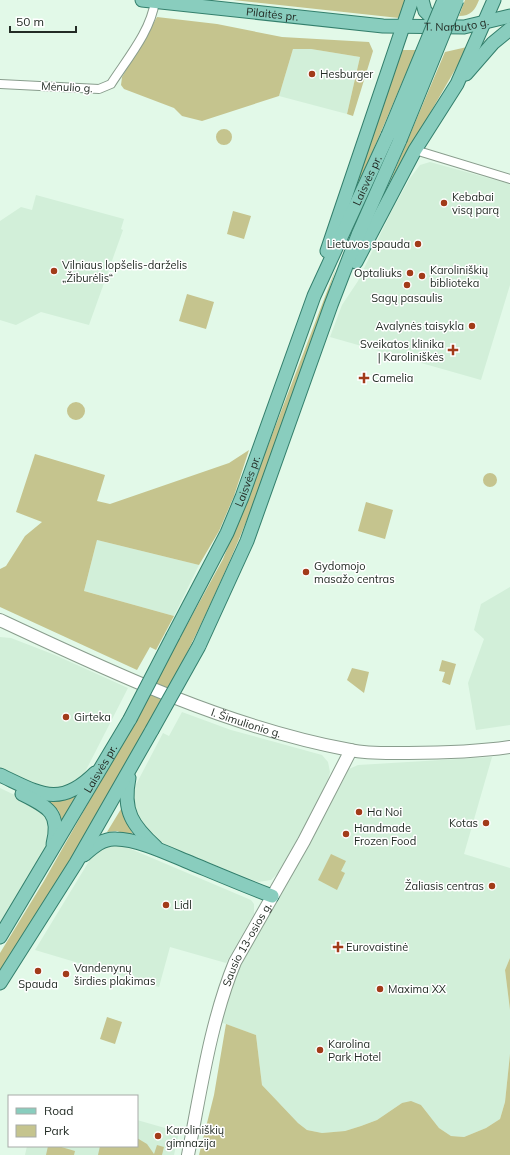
<svg xmlns="http://www.w3.org/2000/svg" width="510" height="1155" viewBox="0 0 510 1155" font-family="Mulish,sans-serif">
<rect width="100%" height="100%" fill="#e2f9e8"/>
<path fill="#d2efd9" d="M293 49H311L360 57 347 114 279 96Z
M430 162 510 184V285L481 380 330 337 342 305 358 281 391 212 410 178 420 165Z
M36 195 124 219 121 229 123 230 89 325 41 312 16 325 0 320V221L21 207 32 210Z
M97 540 199 565 174 616 84 591Z
M510 587V725L476 730 468 683 484 639 474 630 481 604Z
M0 637 11 638 55 655 128 688 82 778 72 787 51 791 0 770Z
M182 712 231 730 322 755 328 762 330 772 328 779 312 813 278 873 271 880 258 882 160 843 139 825 131 794 163 733 169 736Z
M492 757 464 854 510 868V958L505 970 510 1010V1054L505 1102 500 1119 486 1128 464 1137 451 1136 439 1128 421 1105 402 1103 377 1120 361 1126 345 1131 322 1133 307 1130 298 1123 262 1085 256 1035 220 1022 224 1007 245 955 315 833 349 769 358 765Z
M0 788 42 808 48 815 50 840 0 923Z
M119 844 251 900 254 904V914L226 963 170 947 159 987 35 950 94 853 102 846Z
M137 1120 179 1132 174 1155H25L27 1146H137Z"/>
<path fill="#c5c48e" d="M233 0H407L399 18Z
M465 0H479C475 10 471 16 459 16Z
M157 17 217 24 282 37 369 42 373 51 353 116 347 114 360 57 311 49H293L279 96 202 121 182 116 174 108 124 89 121 85 122 77Z
M467 47V49L389 184 445 52Z
M401 50H416L344 218Z
M216 137a8 8 0 1 1 16 0a8 8 0 1 1-16 0Z
M233 211 251 216 244 239 227 234Z
M336 268C299 388 256 508 202 622 144 744 71 859 0 974V953L44 881 128 733 223 559 259 469Z
M187 294 214 302 206 329 179 321Z
M67 411a9 9 0 1 1 18 0a9 9 0 1 1-18 0Z
M249 450 234 496 219 531 199 565 97 540 84 591 174 616 156 650 150 647 137 670 0 607V569L6 566 25 536 42 522 16 512 35 454 105 475 97 501 110 504 229 463Z
M483 480a7 7 0 1 1 14 0a7 7 0 1 1-14 0Z
M366 502 393 510 385 539 358 531Z
M442 660 456 664 450 685 442 682 445 672 439 671Z
M352 668 369 672 364 693 347 680Z
M78 795 63 827 59 811 49 802 58 801Z
M121 809 134 837 117 831 107 832Z
M331 854 346 861 341 871 345 873 337 890 318 880Z
M510 958V1010L505 970Z
M107 1017 122 1022 115 1044 100 1039Z
M226 1024 256 1035 262 1085 298 1123 307 1130 322 1133 345 1131 361 1126 377 1120 402 1103 411 1101 421 1105 439 1128 451 1136 464 1137 486 1128 500 1119 505 1102 510 1054V1155H199L214 1095Z
M137 1138 147 1144 154 1154 157 1145 164 1147 162 1155H98L100 1146H137Z
M48 1146H58L75 1151 74 1155H46Z"/>
<g fill="none" stroke-linecap="round" stroke-linejoin="round">
<g stroke="#899d8d" stroke-width="10">
<path id="street" d="M0 84 99 89 111 84C127 59 151 31 155 1
M415 150 510 179"/>
</g>
<g stroke="#899d8d" stroke-width="14">
<g id="secondary">
<path id="s1" d="M0 620C113 673 227 727 350 750 369 754 389 753 408 753 442 753 476 752 510 747"/>
<path id="s2" d="M188 1155C201 1090 210 1023 235 962L304 841 351 750"/>
</g>
</g>
<g stroke="#337f6c" stroke-width="15">
<g id="primary">
<path id="s3" d="M142 0 383 26 464 27 510 16"/>
<path d="M422 0 425 11 442 28"/>
<path d="M466 74 493 43 510 29"/>
<path d="M327 251 412 0"/>
<path d="M356 262 415 150 457 84 494 0"/>
<path id="s4" d="M173 636 227 533 242 497 314 296 388 135"/>
<path d="M199 646 247 541 331 305 358 235 400 140"/>
<path d="M0 775C39 793 59 809 95 773"/>
<path d="M129 778C122 811 133 826 156 847"/>
<path d="M22 794C48 807 61 813 53 844"/>
<path d="M84 855C93 847 103 838 116 839 137 839 167 853 186 861 215 873 243 885 272 896"/>
<path id="s5" d="M0 937 130 719"/>
<path d="M0 983 76 863 152 730"/>
</g>
</g>
<use href="#street" stroke="#fff" stroke-width="8"/>
<use href="#secondary" stroke="#fff" stroke-width="12"/>
<use href="#primary" stroke="#89cdbe" stroke-width="13"/>
<g stroke="#337f6c" stroke-width="15" stroke-linecap="butt">
<path id="primary-bridge" d="M388 135 444 0
M400 140 457 0
M130 719 173 636
M152 730 199 646"/>
</g>
<use href="#primary-bridge" stroke="#89cdbe" stroke-width="13"/>
</g>
<g fill="#a23b19" stroke="#fff" stroke-width="1.5">
<circle cx="312" cy="74" r="4"/>
<circle cx="444" cy="203" r="4"/>
<circle cx="418" cy="244" r="4"/>
<circle cx="54" cy="271" r="4"/>
<circle cx="410" cy="273" r="4"/>
<circle cx="422" cy="276" r="4"/>
<circle cx="407" cy="285" r="4"/>
<circle cx="472" cy="326" r="4"/>
<path d="M451 344h4v4h4v4h-4v4h-4v-4h-4v-4h4z"/>
<path d="M362 372h4v4h4v4h-4v4h-4v-4h-4v-4h4z"/>
<circle cx="306" cy="572" r="4"/>
<circle cx="66" cy="717" r="4"/>
<circle cx="359" cy="812" r="4"/>
<circle cx="486" cy="823" r="4"/>
<circle cx="346" cy="834" r="4"/>
<circle cx="492" cy="886" r="4"/>
<circle cx="166" cy="905" r="4"/>
<path d="M336 941h4v4h4v4h-4v4h-4v-4h-4v-4h4z"/>
<circle cx="38" cy="971" r="4"/>
<circle cx="66" cy="974" r="4"/>
<circle cx="380" cy="989" r="4"/>
<circle cx="320" cy="1050" r="4"/>
<circle cx="158" cy="1136" r="4"/>
</g>
<g text-anchor="middle" dominant-baseline="central" stroke-width="3" stroke-linejoin="round" paint-order="stroke">
<g font-size="11" fill="#232c25" stroke="#fff">
<text stroke="none"><textPath href="#s3" startOffset="131">Pilaitės pr.</textPath></text>
<text stroke="none"><textPath href="#s3" startOffset="316">T. Narbuto g.</textPath></text>
<text transform="translate(67 87) rotate(3)">Mėnulio g.</text>
<text stroke="none"><textPath href="#s4" startOffset="496">Laisvės pr.</textPath></text>
<text stroke="none"><textPath href="#s4" startOffset="172">Laisvės pr.</textPath></text>
<text stroke="none"><textPath href="#s1" startOffset="267">I. Šimulionio g.</textPath></text>
<text stroke="none"><textPath href="#s5" startOffset="196">Laisvės pr.</textPath></text>
<text stroke="none"><textPath href="#s2" startOffset="220">Sausio 13-osios g.</textPath></text>
</g>
<g font-size="11" fill="#232c25" stroke="#fff" text-anchor="start">
<text x="320" y="74">Hesburger</text>
<text x="452" y="197">Kebabai<tspan x="452" dy="13">visą parą</tspan></text>
<text x="410" y="244" text-anchor="end">Lietuvos spauda</text>
<text x="62" y="265">Vilniaus lopšelis-darželis<tspan x="62" dy="13">„Žiburėlis“</tspan></text>
<text x="430" y="270">Karoliniškių<tspan x="430" dy="13">biblioteka</tspan></text>
<text x="402" y="273" text-anchor="end">Optaliuks</text>
<text x="407" y="298" text-anchor="middle">Sagų pasaulis</text>
<text x="464" y="326" text-anchor="end">Avalynės taisykla</text>
<text x="444" y="344" text-anchor="end">Sveikatos klinika<tspan x="444" dy="13">| Karoliniškės</tspan></text>
<text x="372" y="378">Camelia</text>
<text x="314" y="566">Gydomojo<tspan x="314" dy="13">masažo centras</tspan></text>
<text x="74" y="717">Girteka</text>
<text x="367" y="812">Ha Noi</text>
<text x="478" y="823" text-anchor="end">Kotas</text>
<text x="354" y="828">Handmade<tspan x="354" dy="13">Frozen Food</tspan></text>
<text x="484" y="886" text-anchor="end">Žaliasis centras</text>
<text x="174" y="905">Lidl</text>
<text x="346" y="947">Eurovaistinė</text>
<text x="74" y="968">Vandenynų<tspan x="74" dy="13">širdies plakimas</tspan></text>
<text x="38" y="984" text-anchor="middle">Spauda</text>
<text x="388" y="989">Maxima XX</text>
<text x="328" y="1044">Karolina<tspan x="328" dy="13">Park Hotel</tspan></text>
<text x="166" y="1130">Karoliniškių<tspan x="166" dy="13">gimnazija</tspan></text>
</g>
</g>
<rect x="8" y="1095" width="130" height="52" fill="#ffffff" stroke="#a7aba8"/>
<rect x="16" y="1108" width="20" height="6" fill="#89cdbe" stroke="#a7aba8"/>
<text x="44" y="1115" font-size="12" fill="#232c25">Road</text>
<rect x="16" y="1125" width="20" height="12" fill="#c5c48e" stroke="#a7aba8"/>
<text x="44" y="1135" font-size="12" fill="#232c25">Park</text>
<path d="M10 26v6h66v-6" fill="none" stroke="#232c25" stroke-width="2"/>
<text x="16" y="26" font-size="12" fill="#232c25" stroke="#ffffff" stroke-width="3" paint-order="stroke">50 m</text>
</svg>
